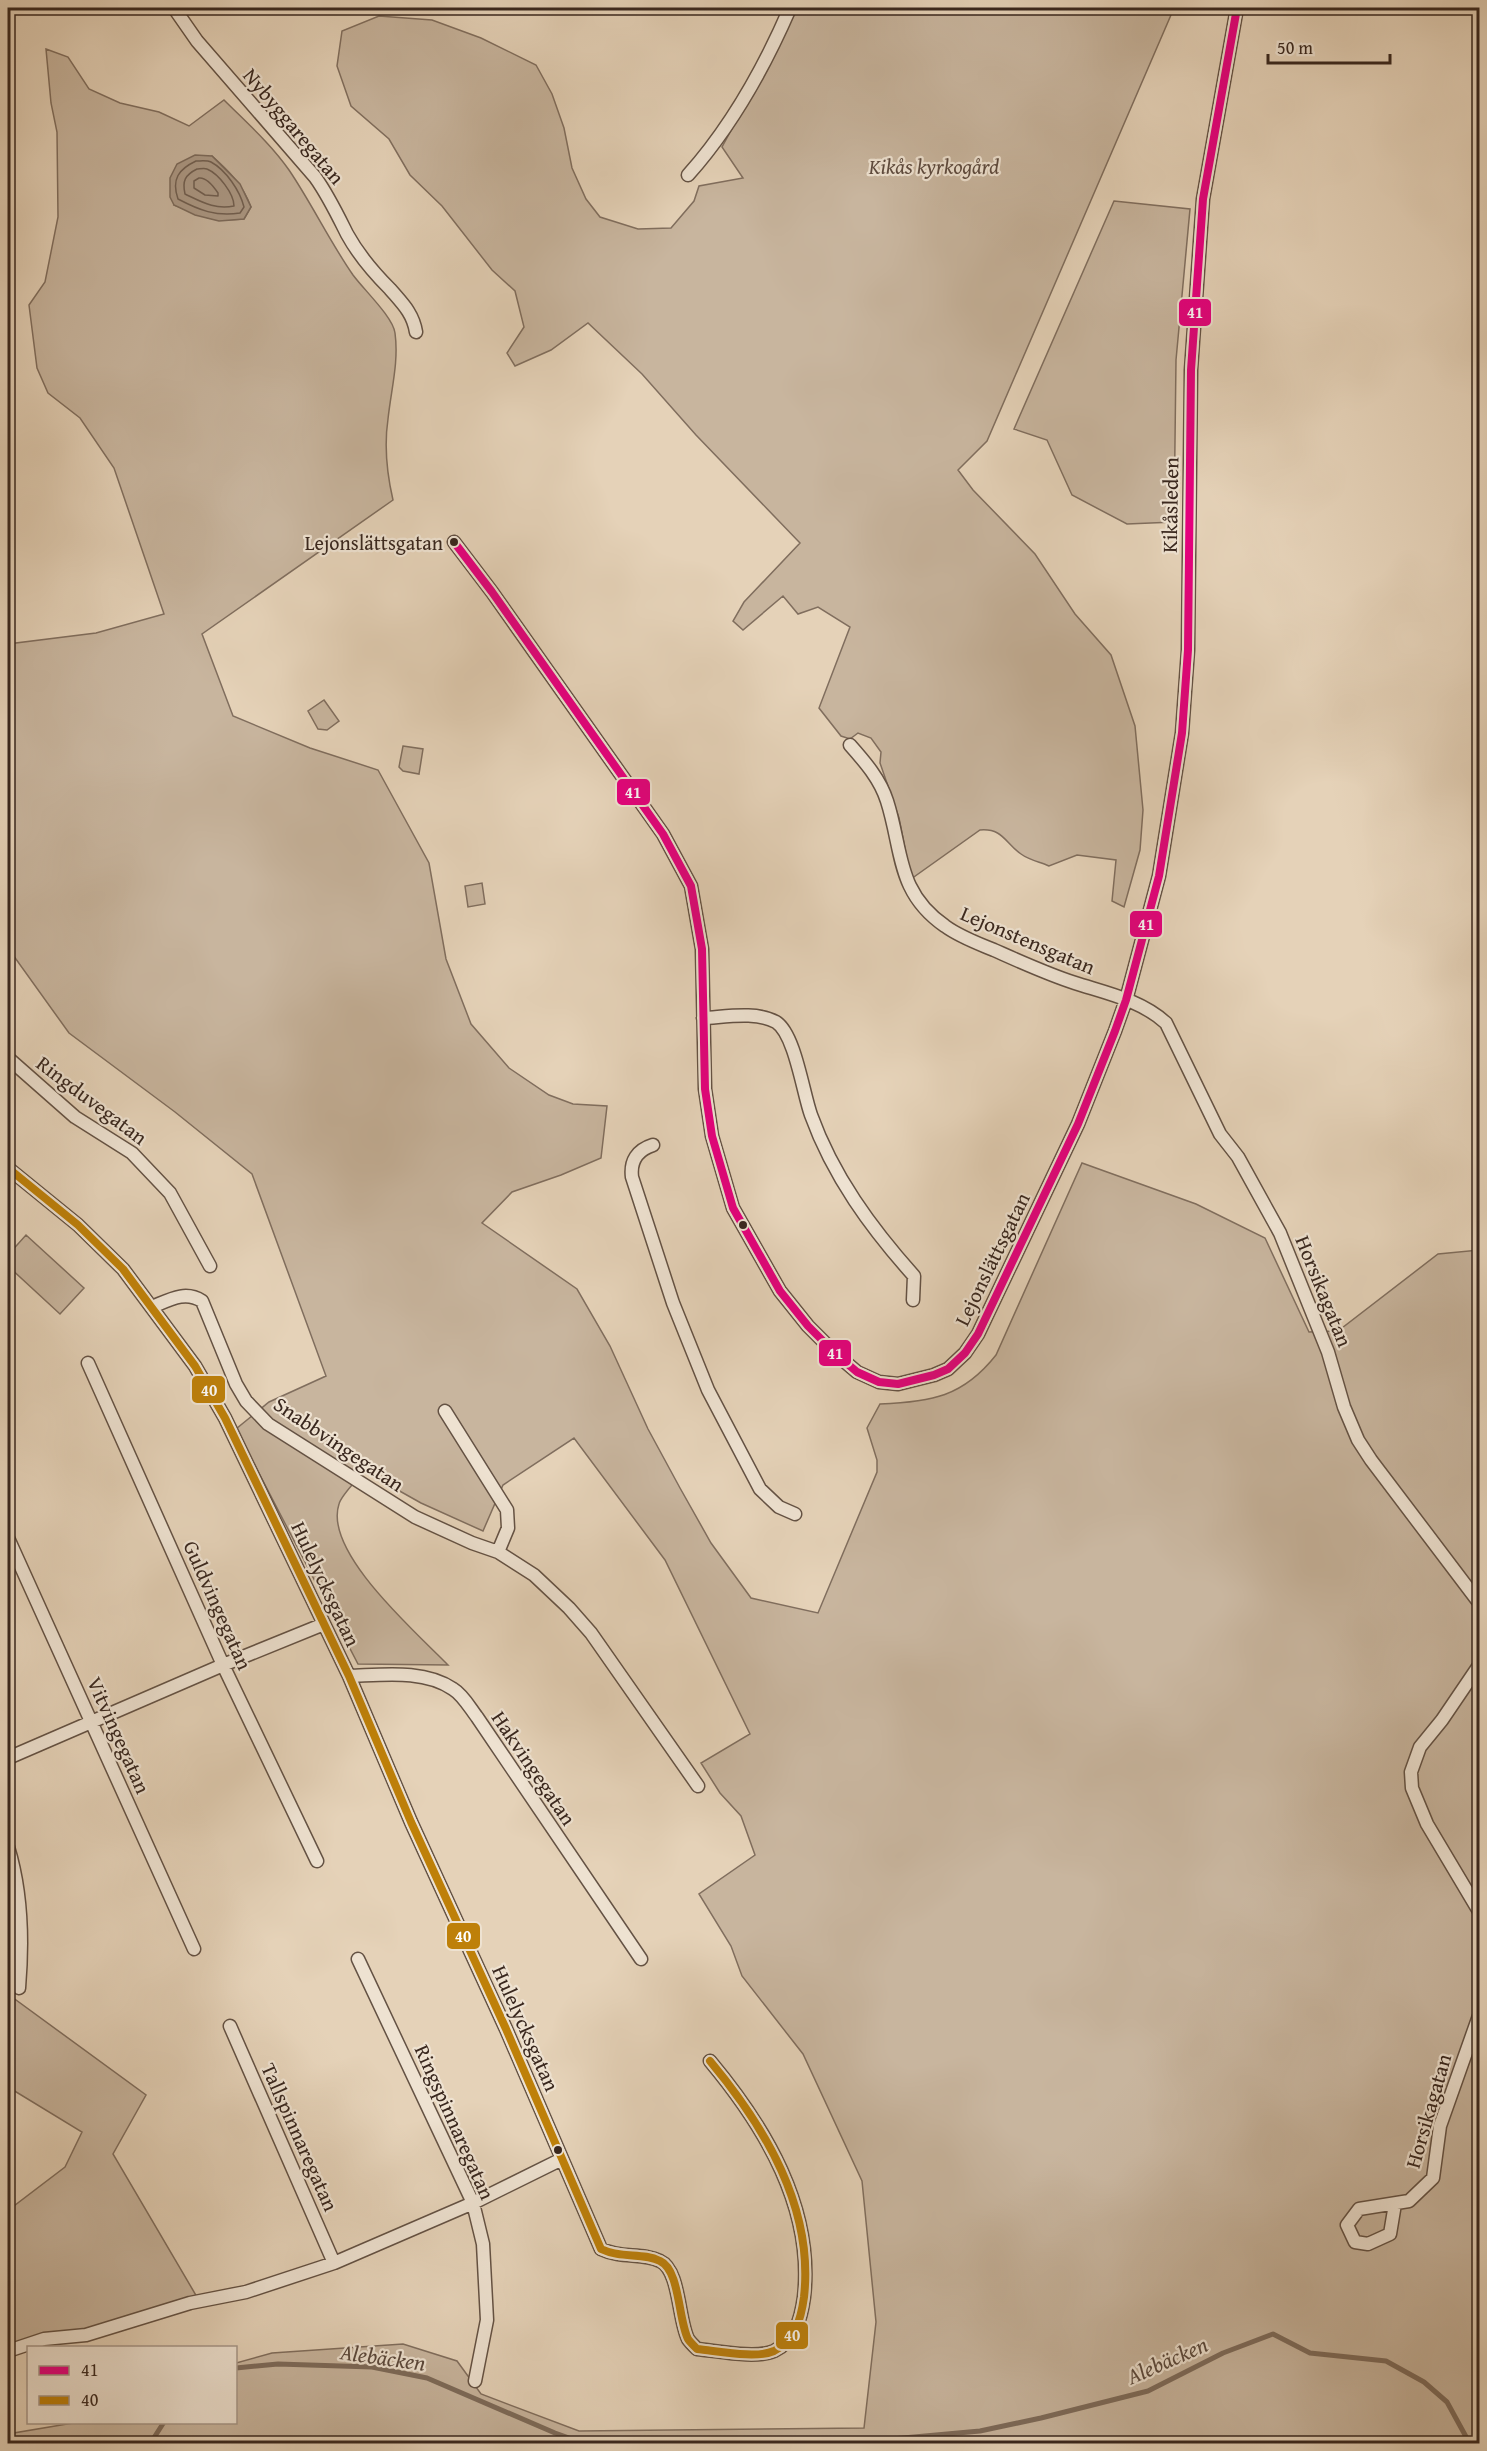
<svg xmlns="http://www.w3.org/2000/svg" width="1487" height="2451" viewBox="0 0 1487 2451" font-family="'Gentium Book Plus',serif">
<rect width="100%" height="100%" fill="#e5d2b8"/>
<filter id="stains"><feTurbulence type="fractalNoise" baseFrequency=".00333" numOctaves="4"/><feColorMatrix values="0 0 0 0 .2 0 0 0 0 .09 0 0 0 0 .02 0 0 0 .5 -.17"/></filter>
<radialGradient id="worn" r=".72"><stop offset=".6" stop-color="#630" stop-opacity="0"/><stop offset="1" stop-color="#630" stop-opacity=".3"/></radialGradient>
<path fill="#c8b59e" stroke="#806e5e" stroke-width="1.5" fill-rule="evenodd" d="M798 8H1174L987 441 958 470 973 490 1035 554 1075 614 1111 655 1135 726 1143 810 1140 850 1124 907 1112 901 1116 860 1077 855 1049 866C1040 862 1029 860 1021 854 1005 843 1003 828 980 830L911 879 899 818 880 763 881 752 871 738 858 733 850 739 841 736 819 708 850 627 818 607 798 614 783 596 743 630 733 621 744 602 800 543 696 435 642 374 588 323 551 350 515 366 507 353 524 327 515 291 492 270 442 206 410 175 389 139 351 106 337 66 342 31 379 16 432 20 481 38 536 65 552 94 564 128 572 168 586 199 600 217 638 229 671 228 694 201 699 186 743 178 722 147Z
M46 49 68 57 89 89 120 103 159 112 189 126 224 100C246 122 271 144 289 170 312 204 330 242 353 275 364 290 393 317 395 333 399 362 391 390 388 419 384 446 387 474 393 500L202 634 233 716 310 748 378 770 429 863 446 959 471 1024 509 1068 549 1095 573 1104 607 1106 601 1158 561 1175 512 1192 482 1223 577 1289 610 1346 648 1429 680 1488 711 1543 751 1598 818 1613 877 1472V1460L867 1428 880 1404C931 1402 963 1397 996 1355L1082 1163 1196 1204 1265 1238 1309 1332 1338 1331 1438 1254 1479 1250V2443H8V2434L73 2423 236 2422V2363L272 2353 403 2344 457 2361 481 2394 579 2431 864 2428 876 2322 862 2181 803 2054 742 1976 731 1946 699 1894 755 1855 741 1816 720 1793 701 1763 750 1734 665 1560 574 1438 503 1485 483 1531 421 1503 364 1471C358 1479 341 1495 339 1504 323 1552 417 1633 448 1665L358 1664 236 1429 269 1402 326 1376 252 1174 175 1112 69 1033 8 948V644L96 633 164 614 114 468 80 418 48 393 37 368 29 305 45 282 58 217 57 132 51 103ZM212 156C229 171 243 185 251 207L244 219C209 222 205 217 174 205Z
M1114 201 1190 209 1176 360 1174 522 1127 524 1072 495 1047 440 1014 429Z
M324 700 339 721 327 730 318 729 308 711Z
M403 746 423 749 419 774 403 771 399 767Z
M482 883 485 904 468 907 465 886Z
M26 1235 84 1288 60 1314 8 1266V1255Z
M8 1991 12 1997 146 2095 113 2154 197 2297 8 2353V2214L10 2209 65 2167 82 2132 8 2087Z"/>
<path fill="#ab9884" stroke="#7d6b5b" stroke-width="1.5" d="M195 155 212 156 240 184 251 207 244 219 219 221 195 215 174 205 170 197V178L177 164Z"/>
<g fill="none" stroke-linecap="round" stroke-linejoin="round">
<path stroke="#726051" stroke-width="1.5" d="M196 161C201 161 207 160 211 162 226 170 240 191 244 207L240 213C216 217 199 210 178 199 171 179 179 169 196 161Z
M197 169C199 169 205 168 207 169 219 174 234 194 234 206 215 210 202 202 185 194 182 181 185 175 197 169Z
M199 178C207 177 214 187 218 193V196L205 195 194 188V181Z"/>
<path stroke="#7d6b5b" stroke-width="5" d="M236 2368 278 2364 372 2367 427 2378 555 2433 586 2444
M150 2444 164 2422
M837 2444 980 2431 1041 2418 1148 2391 1223 2353 1273 2334 1310 2353 1386 2361 1424 2382 1447 2402 1470 2444"/>
<g stroke="#645244" stroke-width="15">
<path id="minor" d="M174 8 197 41 315 177C328 195 337 214 347 234 358 254 374 273 390 289 402 303 413 313 416 332
M688 175C731 127 764 68 790 8
M454 542 492 592 663 834 691 886 702 949 705 1089 712 1136 733 1208 780 1291 808 1326 837 1355 857 1372 879 1382 898 1384 934 1375 948 1369 965 1353 978 1334 1078 1124 1115 1031 1126 1000 1159 876 1182 733 1188 650 1191 370 1203 199 1237 8
M850 745C865 762 880 779 887 801 903 851 896 892 945 926 960 937 977 943 994 950 1021 962 1047 974 1075 983 1106 993 1141 1000 1166 1023L1220 1134 1238 1157 1280 1233 1328 1352 1344 1407 1358 1440 1371 1460 1480 1604
M703 1018C725 1017 756 1011 776 1022 795 1034 803 1093 811 1115 833 1176 871 1228 914 1276L913 1300
M8 1058 75 1117 132 1153 170 1193 210 1266
M653 1145C637 1150 630 1161 632 1177L673 1303 708 1390 760 1489 779 1507 795 1514
M8 1168 78 1225 123 1269 195 1366 225 1418 349 1676 411 1822 506 2029 601 2249C622 2259 642 2252 660 2261 680 2270 678 2319 688 2339 690 2342 694 2346 697 2349 718 2351 756 2359 774 2351 795 2341 801 2319 804 2297 814 2208 765 2127 710 2061
M152 1307C169 1300 185 1290 202 1301L236 1384 246 1401 268 1424 415 1517 472 1543 498 1552 534 1575 569 1608 591 1633 698 1786
M88 1363 223 1665 317 1861
M445 1411 507 1510 508 1528 498 1552
M8 1538 194 1949
M1480 1664 1442 1720 1420 1747 1411 1772 1412 1788 1427 1824 1480 1913
M349 1676C382 1675 424 1669 453 1689 463 1695 470 1708 477 1717L641 1959
M8 1758 223 1665 324 1624
M8 1847C22 1892 23 1941 19 1988
M358 1959 473 2203 483 2244 487 2320 475 2381
M230 2026 334 2263
M1395 2204 1390 2234 1368 2244 1355 2242 1347 2225 1359 2209 1409 2201 1433 2178 1440 2126 1480 2013
M8 2351 44 2339 86 2335 190 2303 246 2292 334 2263 473 2203 562 2159"/>
</g>
<use href="#minor" stroke="#eee2d1" stroke-width="12"/>
<g stroke="#eee2d1" stroke-width="12">
<path id="bus-1" d="M454 542 492 592 663 834 691 886 702 949 705 1089 712 1136 733 1208 780 1291 808 1326 837 1355 857 1372 879 1382 898 1384 934 1375 948 1369 965 1353 978 1334 1078 1124 1115 1031 1126 1000 1159 876 1182 733 1188 650 1191 370 1203 199 1237 8"/>
</g>
<g stroke="#eee2d1" stroke-width="12">
<path id="bus-2" d="M8 1168 78 1225 123 1269 195 1366 225 1418 349 1676 411 1822 506 2029 601 2249C622 2259 642 2252 660 2261 680 2270 678 2319 688 2339 690 2342 694 2346 697 2349 718 2351 756 2359 774 2351 795 2341 801 2319 804 2297 814 2208 765 2127 710 2061"/>
</g>
<use href="#bus-1" stroke="#e5007d" stroke-width="8"/>
<use href="#bus-2" stroke="#be8009" stroke-width="8"/>
</g>
<g fill="#39271e" stroke="#eee2d1" stroke-width="2">
<circle cx="454" cy="542" r="5"/>
<circle cx="743" cy="1225" r="5"/>
<circle cx="558" cy="2150" r="5"/>
</g>
<g text-anchor="middle" dominant-baseline="central" stroke-width="4.5" stroke-linejoin="round" paint-order="stroke">
<g font-size="20" fill="#39271e" stroke="#eee2d1" text-anchor="end">
<text x="443" y="542">Lejonslättsgatan</text>
</g>
<g font-size="21" fill="#39271e" stroke="#eee2d1">
<text transform="translate(294 126) rotate(50)">Nybyggaregatan</text>
<text transform="translate(1170 505) rotate(-89)">Kikåsleden</text>
<text transform="translate(1028 940) rotate(23)">Lejonstensgatan</text>
<text transform="translate(92 1100) rotate(37)">Ringduvegatan</text>
<text transform="translate(992 1259) rotate(-64)">Lejonslättsgatan</text>
<text transform="translate(1324 1291) rotate(68)">Horsikagatan</text>
<text transform="translate(339 1444) rotate(34)">Snabbvingegatan</text>
<text transform="translate(326 1584) rotate(65)">Hulelycksgatan</text>
<text transform="translate(218 1605) rotate(66)">Guldvingegatan</text>
<text transform="translate(119 1735) rotate(66)">Vitvingegatan</text>
<text transform="translate(534 1768) rotate(56)">Hakvingegatan</text>
<text transform="translate(526 2028) rotate(66)">Hulelycksgatan</text>
<text transform="translate(1428 2111) rotate(-74)">Horsikagatan</text>
<text transform="translate(455 2122) rotate(66)">Ringspinnaregatan</text>
<text transform="translate(300 2137) rotate(66)">Tallspinnaregatan</text>
</g>
<g font-size="21" font-style="italic" fill="#5d4a3e" stroke="#eee2d1">
<text x="934" y="166">Kikås kyrkogård</text>
</g>
<g font-size="22" font-style="italic" fill="#5b493d" stroke="#eee2d1">
<text transform="translate(383 2357) rotate(8)">Alebäcken</text>
<text transform="translate(1167 2360) rotate(-24)">Alebäcken</text>
</g>
</g>
<g stroke="#eee2d1" stroke-width="2">
<rect x="1178" y="298" width="34" height="29" rx="6" fill="#e5007d"/>
<rect x="616" y="778" width="35" height="28" rx="6" fill="#e5007d"/>
<rect x="1129" y="910" width="34" height="28" rx="6" fill="#e5007d"/>
<rect x="818" y="1339" width="34" height="28" rx="6" fill="#e5007d"/>
<rect x="191" y="1375" width="35" height="29" rx="6" fill="#be8009"/>
<rect x="446" y="1922" width="35" height="28" rx="6" fill="#be8009"/>
<rect x="775" y="2321" width="34" height="29" rx="6" fill="#be8009"/>
</g>
<g font-size="16" text-anchor="middle" font-weight="bold" fill="#fff">
<text x="1195" y="318">41</text>
<text x="633" y="798">41</text>
<text x="1146" y="930">41</text>
<text x="835" y="1359">41</text>
<text x="209" y="1396">40</text>
<text x="463" y="1942">40</text>
<text x="792" y="2341">40</text>
</g>
<rect width="1487" height="2451" fill="none" stroke="#e5d2b8" stroke-width="30"/>
<rect x="9" y="9" width="1469" height="2433" fill="none" stroke="#39271e" stroke-width="3"/>
<rect x="15" y="15" width="1457" height="2421" fill="none" stroke="#39271e" stroke-width="1.5"/>
<rect x="27" y="2346" width="210" height="78" fill="#eee2d1" stroke="#a69789" stroke-width="1.5"/>
<rect x="39" y="2366" width="30" height="9" fill="#e5007d" stroke="#a69789" stroke-width="1.5"/>
<text x="81" y="2376" font-size="18" fill="#39271e">41</text>
<rect x="39" y="2396" width="30" height="9" fill="#be8009" stroke="#a69789" stroke-width="1.5"/>
<text x="81" y="2406" font-size="18" fill="#39271e">40</text>
<path d="M1268 54v9h122v-9" fill="none" stroke="#39271e" stroke-width="3"/>
<text x="1277" y="54" font-size="18" fill="#39271e" stroke="#eee2d1" stroke-width="4.5" paint-order="stroke">50 m</text>
<rect width="100%" height="100%" filter="url(#stains)"/>
<rect width="100%" height="100%" fill="url(#worn)"/>
</svg>
